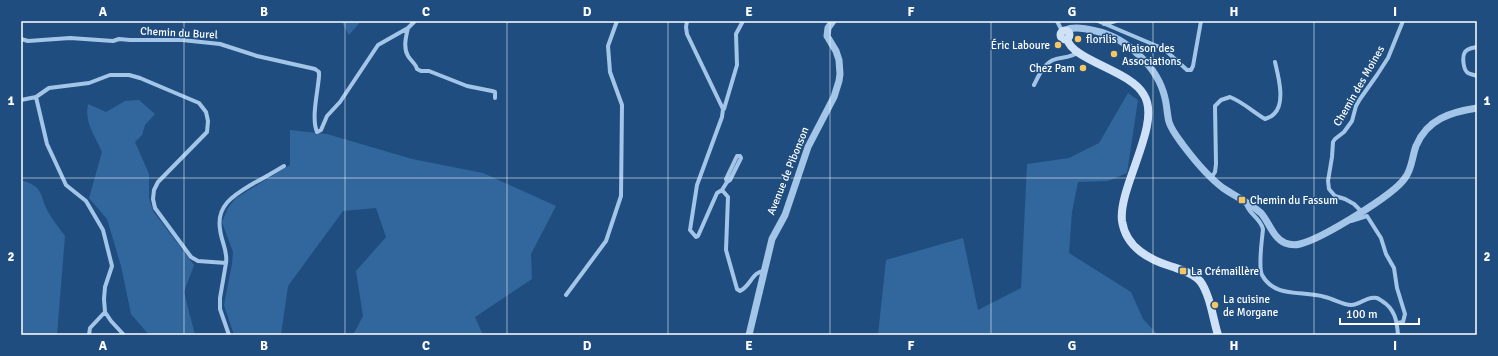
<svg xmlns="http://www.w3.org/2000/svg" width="1498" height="356" viewBox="0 0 1498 356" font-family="Signika,sans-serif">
<rect width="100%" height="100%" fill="#1f4d7f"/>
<path fill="#32679d" d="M341 21H361L349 35Z
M1128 93 1138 100 1127 173 1108 181 1078 182 1072 212 1069 253 1131 292 1143 319 1158 335H878L886 260 963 238 978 310 1021 288 1027 164 1069 158 1099 143Z
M139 100 155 114 145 125 142 135 135 142 149 174V198L153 211 194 265 184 292 195 335H149L131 314 121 266 107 219 89 198 102 152C95 135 84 123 88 104L106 112 125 101Z
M290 130 327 134 412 159 483 173 556 206 531 254 532 279 475 317 483 335H353L363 316 356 271 386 237 376 208 343 211 288 286 281 335H234L224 305 232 264 233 252 222 222 228 208 236 198 290 165Z
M21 180C47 188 38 196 50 215 54 222 60 229 65 236L57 335H21Z"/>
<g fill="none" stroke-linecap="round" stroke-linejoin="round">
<path stroke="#a3c5e8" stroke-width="4" d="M687 21 686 27 687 34 723 109 722 117 697 185 690 230 696 237 698 236 717 193 722 190 728 197 726 250 737 289 740 291C751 286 752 271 765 271
M1057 21 1062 31
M1098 21 1164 49 1187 70H1191L1193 66 1201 21
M1104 24 1116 21
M408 28C406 36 403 48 408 56 411 61 416 64 417 69L421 71H429L467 86 492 91 495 92V98
M21 39 28 41 70 38 113 41 119 39 130 40H182L220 44 257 56 315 69 319 72V76C318 91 311 118 317 132L321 130 327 116 340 102 378 45 408 28 415 21
M1477 47C1473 48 1468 48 1465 52 1462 56 1463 70 1468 73 1470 74 1474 75 1477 76
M1034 85C1039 75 1043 65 1053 60 1062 56 1070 59 1078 52
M36 97 47 144 66 185 86 201 103 230 112 266 105 287 104 299 105 312 111 321 124 335
M21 100 36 97 49 88 89 83 110 75H129L140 78 199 103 206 112 208 121 207 132 158 182 154 190 153 199 155 208 191 257 198 261 226 263C228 251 221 241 220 229 216 204 236 194 254 183 264 178 274 172 284 166
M724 109 737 65 736 34 743 21
M1211 178 1215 172 1216 164 1215 106 1221 100 1230 97C1243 102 1253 112 1265 119 1268 118 1272 116 1274 114 1286 103 1278 75 1275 62
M722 190 727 182 730 180 741 158 740 156H737L726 179 727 182
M1246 203C1247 213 1260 217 1263 229 1262 240 1258 266 1262 275 1275 299 1303 290 1325 297 1334 299 1343 305 1351 305 1359 305 1364 299 1371 298 1376 297 1378 298 1382 301 1395 309 1397 321 1398 335
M1362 212 1354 204 1345 199 1335 196 1329 189 1328 181 1332 157 1333 142 1335 139 1344 132 1352 121 1356 106 1360 99 1377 75 1388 58 1403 21
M1351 221 1367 216 1381 238 1386 254 1394 268 1397 288 1405 314 1403 322 1397 323
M226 263 220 298V309L229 335
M566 295 606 241 621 196 622 105 610 72 608 46 617 21
M89 335 90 328 105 312"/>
<path stroke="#a3c5e8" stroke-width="7" d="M1066 30C1073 26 1088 29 1096 31 1127 38 1158 67 1165 98 1167 106 1167 114 1169 122 1172 131 1178 138 1183 145 1195 161 1207 176 1223 188 1235 196 1249 203 1261 213 1269 222 1273 238 1285 243 1290 245 1296 245 1300 244 1321 239 1394 195 1405 178 1412 169 1412 157 1416 146 1427 119 1451 112 1477 108
M749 335 772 239 785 215 808 147 834 97 839 81 840 74 839 60 836 51 827 36 828 28 833 21"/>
<path stroke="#cee1f6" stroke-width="8" d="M1060.5 35a4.5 4.5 0 1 1 9 0a4.5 4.5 0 1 1-9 0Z
M1067 39C1073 61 1130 70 1144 95 1162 124 1118 187 1122 221 1126 248 1150 260 1173 267 1182 270 1193 273 1200 281 1210 294 1213 319 1218 335"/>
</g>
<path fill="none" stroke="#fff" stroke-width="1" stroke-opacity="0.55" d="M184 21V335M345 21V335M507 21V335M668 21V335M830 21V335M991 21V335M1153 21V335M1314 21V335M21 178H1477"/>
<g fill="#f6c663" stroke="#1f4d7f" stroke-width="1.5">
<circle cx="1078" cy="39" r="4"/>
<circle cx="1058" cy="45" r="4"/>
<circle cx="1114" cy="54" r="4"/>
<circle cx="1083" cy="68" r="4"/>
<rect x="1238" y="196" width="8" height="8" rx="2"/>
<rect x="1179" y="267" width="8" height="8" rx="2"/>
<circle cx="1215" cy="305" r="4"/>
</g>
<g text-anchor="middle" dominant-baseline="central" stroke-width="3" stroke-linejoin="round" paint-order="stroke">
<g font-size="11" fill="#fff" stroke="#1f4d7f">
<text transform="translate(179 33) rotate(3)">Chemin du Burel</text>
<text transform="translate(1359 86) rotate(-60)">Chemin des Moines</text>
<text transform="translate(788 171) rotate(-68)">Avenue de Pibonson</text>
</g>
<g font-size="11" fill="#fff" stroke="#1f4d7f" text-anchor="start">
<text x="1086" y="39">florilis</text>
<text x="1050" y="45" text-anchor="end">Éric Laboure</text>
<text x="1122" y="48">Maison des<tspan x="1122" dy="13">Associations</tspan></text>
<text x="1075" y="68" text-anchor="end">Chez Pam</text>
<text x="1250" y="200">Chemin du Fassum</text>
<text x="1191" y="271">La Crémaillère</text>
<text x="1223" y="299">La cuisine<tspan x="1223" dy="13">de Morgane</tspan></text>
</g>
</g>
<rect width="1498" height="356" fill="none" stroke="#1f4d7f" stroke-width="44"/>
<path d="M1340 318v6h79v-6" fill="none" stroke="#ffffff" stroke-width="2"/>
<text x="1346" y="318" font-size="12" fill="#ffffff" stroke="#1f4d7f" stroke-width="3" paint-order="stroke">100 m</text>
<rect x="22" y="22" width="1454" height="312" fill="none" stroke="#fff" stroke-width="1.5"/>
<g font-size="13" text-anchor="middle" font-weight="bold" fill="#fff">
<text x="103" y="16">A</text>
<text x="264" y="16">B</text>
<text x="426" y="16">C</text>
<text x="587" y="16">D</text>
<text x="749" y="16">E</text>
<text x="911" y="16">F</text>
<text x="1072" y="16">G</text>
<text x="1234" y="16">H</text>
<text x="1395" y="16">I</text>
<text x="11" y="105">1</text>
<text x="1487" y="105">1</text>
<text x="11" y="261">2</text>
<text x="1487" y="261">2</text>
<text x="103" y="350">A</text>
<text x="264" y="350">B</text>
<text x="426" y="350">C</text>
<text x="587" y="350">D</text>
<text x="749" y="350">E</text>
<text x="911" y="350">F</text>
<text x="1072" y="350">G</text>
<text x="1234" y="350">H</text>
<text x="1395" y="350">I</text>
</g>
</svg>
